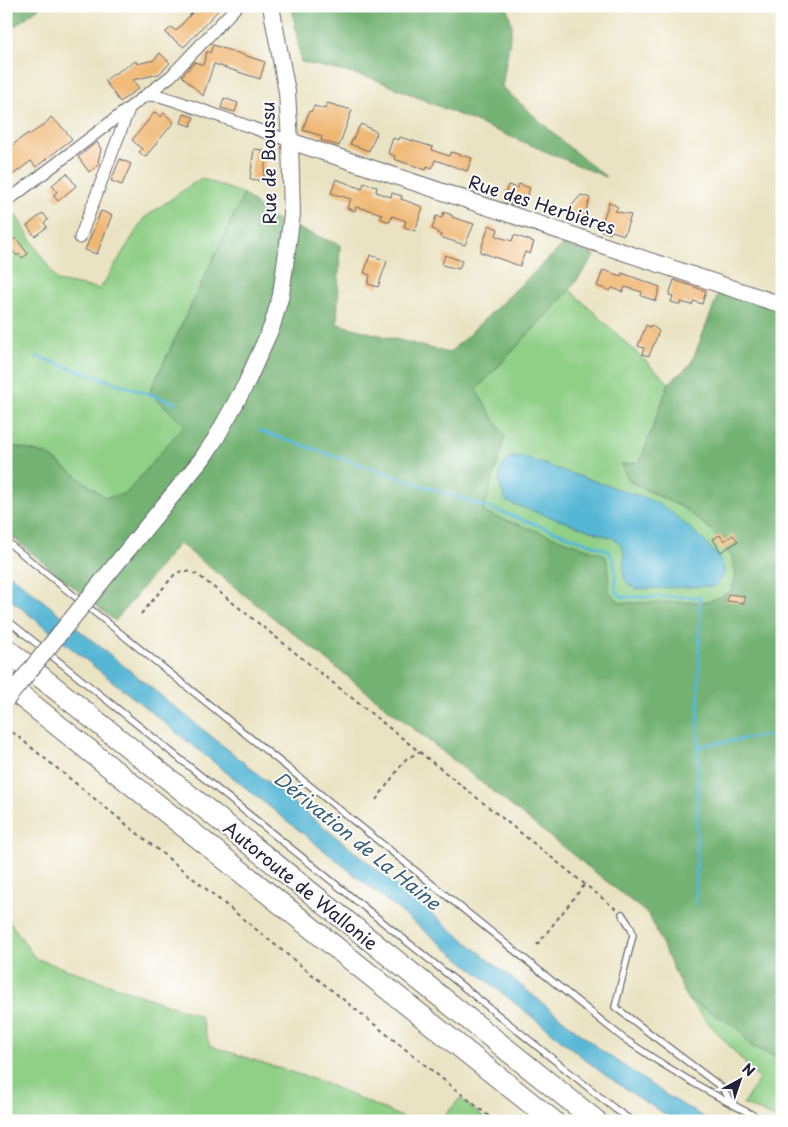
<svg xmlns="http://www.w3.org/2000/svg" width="788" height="1127" viewBox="0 0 788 1127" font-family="'Playpen Sans',sans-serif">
<rect width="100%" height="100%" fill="#fff"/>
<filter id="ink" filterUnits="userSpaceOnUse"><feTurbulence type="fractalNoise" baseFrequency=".02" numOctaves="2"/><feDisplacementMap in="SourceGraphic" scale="10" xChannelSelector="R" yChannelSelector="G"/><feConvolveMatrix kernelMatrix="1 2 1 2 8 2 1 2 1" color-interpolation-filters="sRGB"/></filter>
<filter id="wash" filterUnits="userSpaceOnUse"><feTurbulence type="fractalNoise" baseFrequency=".0096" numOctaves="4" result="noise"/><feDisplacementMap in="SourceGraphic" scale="20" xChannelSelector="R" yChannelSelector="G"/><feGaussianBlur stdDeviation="1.12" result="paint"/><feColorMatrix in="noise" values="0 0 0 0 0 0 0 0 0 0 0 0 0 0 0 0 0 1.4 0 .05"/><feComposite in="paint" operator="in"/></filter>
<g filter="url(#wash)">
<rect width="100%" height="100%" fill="#eae3c3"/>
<path fill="#8fcf86" stroke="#587860" d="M201 178 244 194 150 391 185 425 127 493 106 498 48 455 6 444V221L15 214 57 281 100 289 144 218Z
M570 290 669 383 640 462 621 465 630 482 683 508 712 530 732 557 736 576 731 592 707 602 621 603 609 592 608 565 605 555 482 512 505 437 476 390Z
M6 916 35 958 200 1016 210 1046 322 1082 411 1121H6Z
M687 999 737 1027 752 1046 782 1060V1121L743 1104 759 1079Z
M460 1098 487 1121H440Z"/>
<path fill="#73b273" stroke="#4a6a57" d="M6 6H41L6 33Z
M292 6H507L512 26 502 87 570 148 606 177 372 78 301 62Z
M244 194 273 219 340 245 337 324 449 353 563 245 595 255 570 290 476 390 505 437 483 512 605 555 608 565 609 592 621 603 707 602 731 592 736 576 732 557 712 530 683 508 630 481 620 465 640 462 669 383 691 364 720 290 782 311V1060L751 1046 737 1027 687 999 649 915 179 543 115 621 6 532V444L48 455 106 498 127 493 184 425 150 392Z"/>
<path fill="#56b7d5" stroke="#3c6c88" d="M522 457 648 499C654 502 660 505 666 508 679 518 727 557 724 573 723 578 719 582 715 586L636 589C609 575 637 557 615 539L507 502C497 483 495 475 509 458Z
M6 571 602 1051 668 1096 710 1121H676L636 1096 601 1072 6 596Z"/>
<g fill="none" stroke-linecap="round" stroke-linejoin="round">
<path stroke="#56b7d5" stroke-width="3" d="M37 357 176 403
M260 431 504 513 607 550C617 560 615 578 616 592L623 597H700L696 905
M699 746 782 733"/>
</g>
<g id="blocks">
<path fill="#f0b773" d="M198 6H222L184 47 165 33 171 27 176 31Z
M213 45 265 62 260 79 214 64 203 96 182 76 195 62 203 65 207 51 210 53Z
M160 53 170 63 159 74 133 80 139 88 120 102 105 81 112 75 136 61 137 64 154 60Z
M224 98 238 103 235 112 221 108Z
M327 103 352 110 339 146 321 140 322 136 303 130 309 111 311 112 314 106 325 109Z
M155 112 161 117 164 113 174 122 145 157 139 152 142 149 132 140Z
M184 114 194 117 191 126 181 123Z
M51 117 63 128 72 139 36 167 31 161 6 180V150L28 133 29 135 45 124Z
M361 124 377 132 369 151 350 144Z
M400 137 433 147 432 150 449 156 451 152 472 158 467 171 435 160 432 168 427 166 426 170 394 159 395 156 388 153 393 138 399 140Z
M97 142 101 149 98 162 100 164 89 172 78 157Z
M254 149 263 150V158H266L263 181 250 179Z
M120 159 131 164 122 185 111 181Z
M67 173 76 186 58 201 53 195 57 192 52 185Z
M336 179 362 189 364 183 377 187 376 192 391 197 392 193 402 196 401 199 423 207 415 231 404 227 406 221 392 216 390 222 381 219 382 214 369 210 356 207 355 211 347 208 351 199 331 193Z
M519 184 530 188 523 208 503 201 508 185 517 188Z
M581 195 590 198 582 222 567 211Z
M609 202 618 207 615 211 631 215 624 235 612 231 610 234 600 230Z
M101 211 112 215 97 254 85 250Z
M444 212 452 215V217L474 224 465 245 440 237 441 235 437 233V231L432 229 436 216 442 218Z
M43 213 48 220 44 223 47 227 35 236 27 226Z
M489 225 498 229 496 236 512 241 514 235 534 242 530 254 525 252 520 266 480 252Z
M16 238 28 254 22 258 19 254 17 256 8 245Z
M370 255 387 261 378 287 368 284 370 275 364 273Z
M445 255 462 261 459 269 442 265Z
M603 270 621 276 622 273 660 287 656 301 641 296 642 292 625 287 623 292 612 288 610 291 597 286Z
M674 280 706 291 702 304 694 301 692 305 681 302V305L671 302 673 296 669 295Z
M646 325 650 327 651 325 659 331 649 356 642 354 644 348 638 346Z
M720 535 724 541 733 535 738 541 721 552 713 539Z
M728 594 744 596V603L727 601Z"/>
</g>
</g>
<g filter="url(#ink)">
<use href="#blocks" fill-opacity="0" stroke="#68666b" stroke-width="1"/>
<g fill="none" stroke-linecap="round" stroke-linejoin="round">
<g stroke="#68666b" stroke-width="8">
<path id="lane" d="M6 541 623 1038C668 1069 715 1097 765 1121
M6 619 615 1109 632 1121
M622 914 631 928 633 935 615 1007 721 1087 734 1104"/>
</g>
<g stroke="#68666b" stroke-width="13">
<path id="street" d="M146 95 160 96 179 102 290 141
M6 202 171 76 237 6
M80 238 129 109"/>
</g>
<g stroke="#68666b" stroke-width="18">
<path id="secondary" d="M290 141 782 305
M112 569 202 459 216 438 246 384 272 326 281 295 292 214 290 141 287 92 271 6"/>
</g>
<g stroke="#68666b" stroke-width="23">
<path id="highway" d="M6 649 596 1121
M6 684 553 1121"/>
</g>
<path stroke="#68666b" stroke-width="2" stroke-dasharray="4 4" stroke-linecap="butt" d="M141 614 175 574C184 569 189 571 198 575L616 909
M6 727 310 973 495 1121
M376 800 406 759 419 752
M537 945 585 884"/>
<use href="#lane" stroke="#fff" stroke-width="5.5"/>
<use href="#street" stroke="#fff" stroke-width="11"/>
<use href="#secondary" stroke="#fff" stroke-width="16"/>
<use href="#highway" stroke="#fff" stroke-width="21"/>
<g stroke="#68666b" stroke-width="18" stroke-linecap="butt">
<path id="secondary-bridge" d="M6 700 112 569"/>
</g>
<use href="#secondary-bridge" stroke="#fff" stroke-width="16"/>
</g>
</g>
<g text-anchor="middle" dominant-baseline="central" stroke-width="4" stroke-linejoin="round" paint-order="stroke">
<g font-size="18" fill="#22223b" stroke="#fff">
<text transform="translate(268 163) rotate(-91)">Rue de Boussu</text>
<text transform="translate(542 204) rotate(18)">Rue des Herbières</text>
<text transform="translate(301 885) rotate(39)">Autoroute de Wallonie</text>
</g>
<g font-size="19" font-style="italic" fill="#375e79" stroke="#fff">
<text transform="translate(358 840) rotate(39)">Dérivation de La Haine</text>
</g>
</g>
<rect width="788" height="1127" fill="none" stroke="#fff" stroke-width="25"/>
<g transform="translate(740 1080) rotate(40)" stroke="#ffffff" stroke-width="4" paint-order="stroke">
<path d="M0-4L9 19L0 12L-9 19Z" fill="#22223b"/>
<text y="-8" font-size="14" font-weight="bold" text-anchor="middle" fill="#22223b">N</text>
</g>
</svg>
